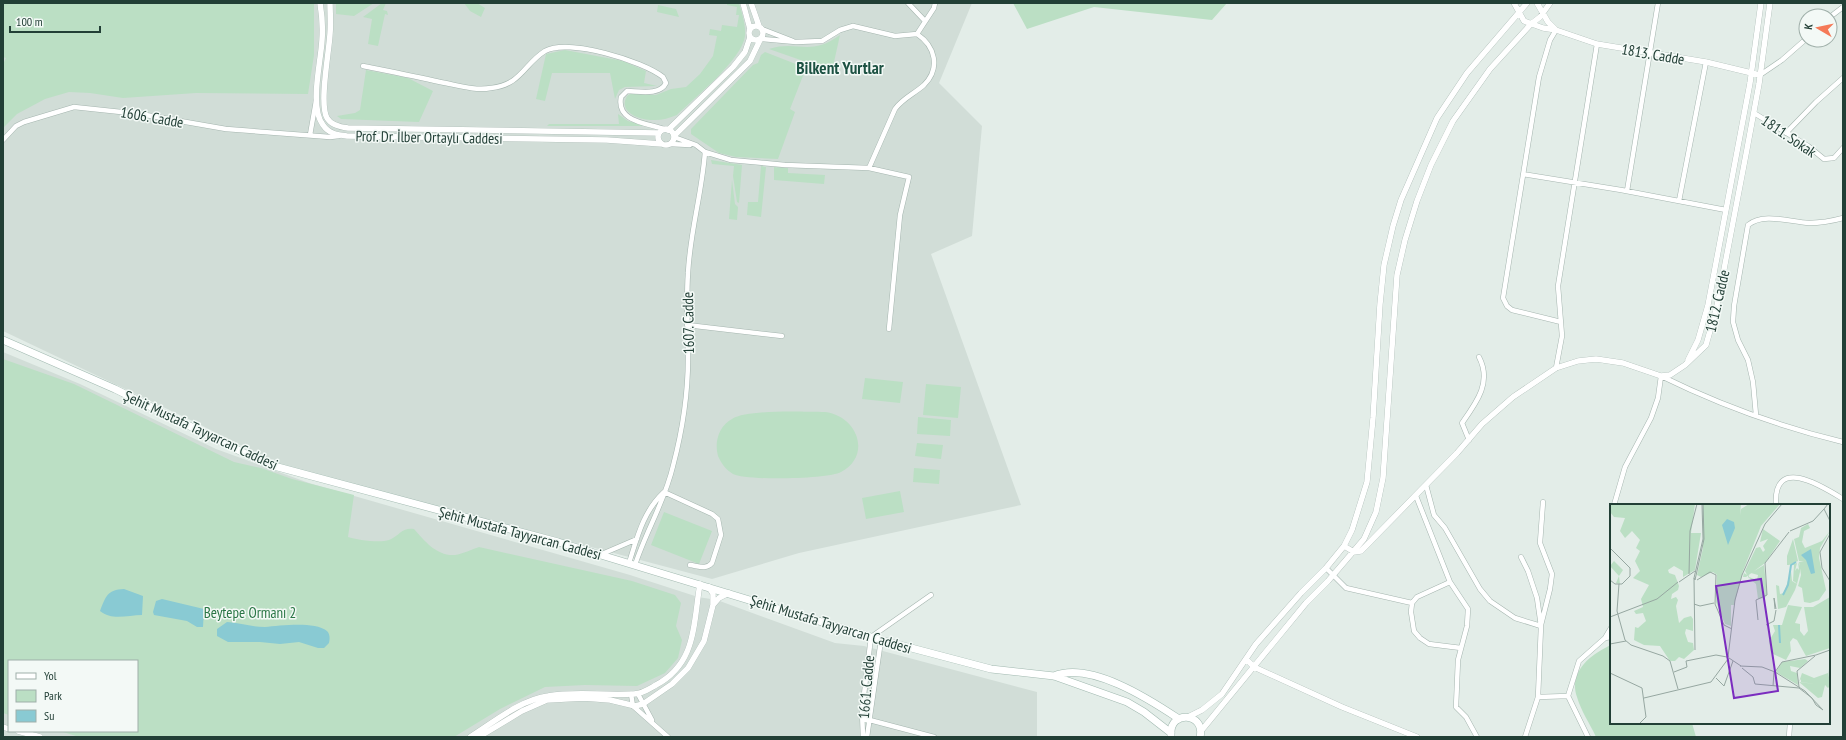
<svg xmlns="http://www.w3.org/2000/svg" width="1846" height="740" viewBox="0 0 1846 740" font-family="'PT Sans Narrow',sans-serif">
<rect width="100%" height="100%" fill="#e3ede8"/>
<path fill="#d1ddd7" fill-rule="evenodd" d="M3 3H972L939 83 982 126 972 236 931 254 1021 505 799 553 712 579 277 464 199 424 3 331Z
M3 352 80 384 216 449 309 483 630 575 698 597 717 600 835 643 864 646 1037 692V737H3ZM9 661H137V731H9Z"/>
<path fill="#bbdfc4" d="M3 3H314V55L308 94 196 93 123 98 90 93 69 92 45 99 17 114 3 128V64L6 58 3 57Z
M336 3H374L354 16 336 14Z
M382 3H386L383 10 387 11 388 15 385 14 378 46 368 44 372 19 363 17Z
M464 3H477L485 8 481 17 470 11Z
M727 3H739C742 13 746 26 745 36 742 60 694 98 677 115 669 118 663 120 655 120 642 121 617 113 627 96L630 94 656 95 671 89 686 87 700 74 713 56 717 36 709 35 710 29 721 31 722 25 737 27 739 15H736L737 7 727 5Z
M1013 3H1227L1212 20 1094 7 1027 29Z
M658 5 676 9 679 17 657 12Z
M840 35 832 71 769 49C798 40 810 57 840 35Z
M565 50 623 61 646 71 644 83 657 86 625 87 619 90 615 99 610 73H552L545 101 536 99 546 54Z
M765 52 806 68 790 109 795 112 778 159 736 157 719 153 691 134V129L753 65 758 63 761 55Z
M366 70 408 78 433 91 419 122 341 119 337 116 355 113 360 110Z
M618 114 628 121 645 126H547L549 124H619Z
M711 160 742 165 739 203 737 202 733 176 734 166 712 164Z
M761 166 766 167 761 217 747 215 748 202H758Z
M774 167 788 168V173L825 175 824 184 774 180Z
M732 180 735 204 738 207 737 220 729 219Z
M3 359 74 384 234 462 261 468 292 479 354 495 348 537C357 540 380 543 389 540 399 536 402 527 414 529 425 541 436 556 455 555 463 554 472 549 479 547L632 581 675 595 681 603 676 626 682 640 678 658 665 673 637 686 585 685 545 687 500 709 454 737H79L60 731H137V661H9V715L3 713Z
M865 378 903 382 900 403 862 399Z
M926 384 961 387 958 418 923 415Z
M825 412C858 416 872 456 841 472 829 479 746 481 733 474 726 470 721 463 718 456 714 442 719 426 732 419 747 409 804 412 825 412Z
M918 417 951 420 950 436 917 434Z
M917 443 943 445 941 459 915 456Z
M914 468 940 470 939 484 913 482Z
M900 491 904 512 866 519 862 498Z
M664 512 712 531 699 564 651 545Z
M1611 645V723H1692L1696 737H1596C1590 724 1581 711 1577 697 1568 672 1591 654 1611 645Z"/>
<path fill="#89cad3" d="M124 589 143 596 142 615C128 615 112 621 100 611 106 596 107 590 124 589Z
M162 599 204 609 203 627H197L187 621 154 615 153 612 156 601Z
M227 622C240 623 252 627 265 627 280 626 314 621 327 631 330 634 330 639 329 643L324 648H318L299 642 280 644 260 642H228L217 636V629Z"/>
<g fill="none" stroke-linecap="round" stroke-linejoin="round">
<g stroke="#a5b5af" stroke-width="5.5">
<path id="minor" d="M908 3 925 21
M1830 17 1843 7
M762 29 793 41
M1556 30 1550 40 1539 77 1503 298 1507 306 1512 310 1561 322
M917 34 934 8 935 3
M762 39 796 42 822 41 840 30 853 26 895 36 917 34C935 46 941 68 924 85 914 94 903 98 895 109L869 168
M363 66C388 71 414 76 440 82 457 85 474 91 491 88 521 85 524 64 545 51 568 38 643 61 663 77L666 83C660 96 638 91 627 91L621 97C616 122 647 123 664 129
M1760 75 1782 60 1806 39
M1754 113 1808 146 1824 159 1834 158 1843 148
M1786 133 1816 102 1843 78
M310 135 316 101
M674 137 696 145 705 152 731 160 785 165 869 168 909 177 900 215 889 329
M3 140 16 126 24 122 74 107 140 114 226 129 330 137 339 136
M670 144 690 145
M1523 174 1621 190 1726 210
M1627 191 1658 3
M1679 201 1706 62
M687 325 782 336
M1556 368 1562 336 1558 286 1597 44
M1756 415 1753 382 1748 360 1738 340 1733 322 1734 306 1748 225C1763 212 1790 222 1809 223 1820 223 1832 221 1843 218
M1469 440 1462 423C1477 402 1492 382 1479 357
M1426 485 1434 515 1445 528 1480 589 1490 601 1515 618 1541 626
M664 492 712 514 718 519 721 535 712 563C706 570 698 566 690 565
M1416 496 1450 582 1468 609 1467 626 1458 660 1456 707 1466 717 1477 737
M1614 505 1625 467 1651 418 1658 398 1661 376C1718 404 1781 427 1843 442
M1776 505C1773 455 1822 486 1843 499
M602 554 637 539
M1521 557 1528 571 1537 598 1541 626 1538 697 1525 737
M629 563C637 538 643 512 663 493
M635 565C646 531 665 501 673 466 682 432 688 393 688 358 688 329 686 301 688 273 690 232 702 193 705 152
M1326 568 1346 588 1412 603
M1450 582 1417 597 1412 603 1411 612 1414 631 1420 638 1429 644 1461 648
M1541 625 1550 589 1552 574 1540 543 1543 502
M1605 638 1611 637
M631 694 633 706 668 737
M638 694 652 720
M1538 697 1568 696
M862 718 934 737
M863 737 862 711 871 637 931 595
M867 737 881 640
M1588 737 1568 696 1579 661 1605 638 1611 628
M1789 737 1790 723"/>
</g>
<g stroke="#a5b5af" stroke-width="6">
<path id="tertiary" d="M320 3C322 15 323 28 322 40 321 62 309 107 323 125 329 134 338 135 347 136L607 140 662 144
M330 3C330 13 331 24 330 34 329 52 319 104 327 118 331 125 340 127 348 128L659 133
M743 3 750 29
M751 3 759 26
M1514 3 1524 21 1543 28 1556 30 1597 44 1706 62 1760 75
M1537 3 1548 22 1556 30
M749 33a7 7 0 1 1 14 0a7 7 0 1 1-14 0Z
M658 137a8 8 0 1 1 16 0a8 8 0 1 1-16 0Z
M668 130 733 67 745 52 750 37
M674 136 750 61 760 40
M1688 360 1698 340 1708 305 1750 83 1761 3
M1344 546 1354 552 1361 551 1457 453 1482 424 1513 397 1556 368 1578 361 1596 359 1623 363 1661 376 1670 375 1685 365 1706 345 1717 306 1747 149 1759 84 1770 3
M709 587 713 594V605
M1246 659 1254 667 1342 707 1417 737
M1188 717 1202 710 1222 694 1256 644 1301 593 1326 568 1344 546 1352 530 1367 482 1373 418 1380 304 1384 265 1393 226 1401 200 1437 118 1467 73 1527 3
M3 727 9 729
M18 731 40 737
M1201 731 1306 603 1328 581 1364 539 1376 512 1383 478 1397 275 1405 240 1417 201 1431 165 1453 121 1490 69 1531 24 1540 17 1550 3
M470 737C494 722 520 700 548 696 576 691 605 696 634 694 642 694 649 689 656 685 697 663 693 624 700 584
M479 737 522 711 547 700 584 698 610 700 635 706 643 704 672 684 688 668 704 641 713 605 719 598 729 593"/>
</g>
<g stroke="#a1b9b0" stroke-width="8">
<path id="secondary" d="M3 340 115 389 248 455 274 466 558 542 881 640 991 669 1054 676 1127 702 1144 712 1171 733
M1054 676C1090 661 1149 699 1179 719
M1171 735C1169 709 1206 713 1200 737"/>
</g>
<use href="#minor" stroke="#fff" stroke-width="4.5"/>
<use href="#tertiary" stroke="#fff" stroke-width="5.5"/>
<use href="#secondary" stroke="#fff" stroke-width="7"/>
</g>
<g text-anchor="middle" dominant-baseline="central" stroke-width="3" stroke-linejoin="round" paint-order="stroke">
<g font-size="15" fill="#223f36" stroke="#f3f9f6">
<text transform="translate(1653 54) rotate(10)">1813. Cadde</text>
<text transform="translate(152 117) rotate(10)">1606. Cadde</text>
<text transform="translate(1789 136) rotate(34)">1811. Sokak</text>
<text transform="translate(429 137) rotate(1)">Prof. Dr. İlber Ortaylı Caddesi</text>
<text transform="translate(1717 301) rotate(-77)">1812. Cadde</text>
<text transform="translate(688 323) rotate(-91)">1607. Cadde</text>
<text transform="translate(201 430) rotate(25)">Şehit Mustafa Tayyarcan Caddesi</text>
<text transform="translate(520 533) rotate(15)">Şehit Mustafa Tayyarcan Caddesi</text>
<text transform="translate(831 624) rotate(17)">Şehit Mustafa Tayyarcan Caddesi</text>
<text transform="translate(866 687) rotate(-85)">1661. Cadde</text>
</g>
<g font-size="15" fill="#2b7746" stroke="#f3f9f6">
<text x="250" y="612">Beytepe Ormanı 2</text>
</g>
<g font-size="17" font-weight="bold" fill="#1d5243" stroke="#f3f9f6">
<text x="840" y="68">Bilkent Yurtlar</text>
</g>
</g>
<g transform="translate(1610 504)">
<rect width="220" height="220" fill="#e3ede8"/>
<path d="M0 0H85L81 29H91L85 66 73 73V67L64 62 58 66 59 69 65 71 69 82 68 86 62 90 61 95 66 93 68 96 66 102 69 119 74 114 81 112 83 115V127L76 125 75 129 78 138 83 139 84 146 74 155 69 153 65 157H60L50 142 34 141 24 136 25 123 28 124 36 117 33 109 26 110 24 107 33 103 31 95 39 81 23 74 30 67 25 57 30 47 26 44 30 36 22 27 15 34 10 27 15 14 4 13 0 8ZM93 0H131L130 11 131 5 139 0H170L151 22 133 67 124 101H121V122L115 120 106 98 107 71 103 68 91 73 87 71 93 44ZM198 20 200 24 194 27 192 38 195 44 212 37 220 27 210 44 209 54 216 86 209 96 200 99 194 98 192 84 188 82 191 71 197 70 191 71 189 58 194 57H189L184 35 189 33 191 24ZM153 25 170 37 155 59 136 73H133L134 69 137 71 135 67 146 44 150 43 153 48 155 46 153 42 158 35 150 38ZM183 35 188 57 179 61H177V52ZM4 57 13 66 9 72 10 80 6 79 9 72 0 62ZM188 58 190 63V68L187 80 185 78 183 77 184 61H181L187 59 185 67 187 64 189 66ZM154 61 157 90 155 94 148 95 146 80 138 73 139 70V73L147 76 148 71 141 69ZM181 67 182 77 187 80 185 86 176 103 168 105 166 81 169 82 170 90 174 89ZM220 93V144L196 152 187 136 183 134 180 138 181 147 176 156 161 149 159 137 165 127 163 121H172L178 101 192 103 185 119 190 120V127L194 132 198 127 194 103H203ZM195 155 198 157 190 164 180 162 181 167 187 169 188 181 166 168 172 158ZM218 165 220 182 218 184 215 181 212 193 208 194 189 178 205 180 191 178V175L189 178 192 169 204 174 218 169Z" fill="#bbdfc4"/>
<path d="M117 15 124 18 125 24 118 41 112 21ZM201 45 205 69 201 70 196 56 191 51Z" fill="#89cad3"/>
<path fill="none" stroke="#89cad3" stroke-width="2" d="M173 91 178 81 181 61 186 58M169 121 170 139"/>
<path fill="none" stroke="#96a7a1" stroke-width="1" d="M92 0 93 35 84 74 85 76 94 35 93 0M218 0 214 5 220 17M180 27 203 17 214 5M220 30 210 48 212 64 220 77M0 44 20 64V72L12 80H5L0 76M79 70 80 27 87 0M84 74 85 146M87 76 100 68 106 71 105 100 114 121 122 125M69 78 85 67M9 80 7 107 15 136 21 141 53 152 60 157 68 185M157 91 155 59 179 28M84 100 90 102 104 99M165 105 164 94 166 105M0 113 47 95 68 78M148 116 146 96 157 91M156 121 164 117 166 106M0 140 16 137M206 151 220 146M118 153 125 96 132 71 155 20 172 0M119 154 131 162M130 162 152 163 165 168M132 164 143 173 145 180M64 168 77 163 76 157 106 151 117 153M0 169 32 184 36 213 29 220M106 174 114 182 123 157M145 180 189 184 202 194 206 201 213 206 195 187 165 168 172 158 206 151M163 182 164 168M189 183 187 167 205 152M34 194 101 178 118 155"/>
<path fill="#7b2cbf" fill-opacity="0.15" stroke="#7b2cbf" stroke-width="2" d="M151 75 168 187 124 194 106 82Z"/>
<rect width="220" height="220" fill="none" stroke="#223f36" stroke-width="2"/>
</g>
<rect width="1846" height="740" fill="none" stroke="#223f36" stroke-width="8"/>
<rect x="8" y="660" width="130" height="72" fill="#f3f9f6" stroke="#9fafa9"/>
<rect x="16" y="673" width="20" height="6" fill="#ffffff" stroke="#9fafa9"/>
<text x="44" y="680" font-size="12" fill="#223f36">Yol</text>
<rect x="16" y="690" width="20" height="12" fill="#bbdfc4" stroke="#9fafa9"/>
<text x="44" y="700" font-size="12" fill="#223f36">Park</text>
<rect x="16" y="710" width="20" height="12" fill="#89cad3" stroke="#9fafa9"/>
<text x="44" y="720" font-size="12" fill="#223f36">Su</text>
<g transform="translate(1818 28) rotate(279)"><circle r="19" fill="#f3f9f6" stroke="#9fafa9"/>
<path d="M0-3L7 15L0 10L-7 15Z" fill="#f57a58"/>
<text y="-6" font-size="11" font-weight="bold" text-anchor="middle" fill="#223f36">K</text>
</g>
<path d="M10 26v6h90v-6" fill="none" stroke="#223f36" stroke-width="2"/>
<text x="16" y="26" font-size="12" fill="#223f36" stroke="#f3f9f6" stroke-width="3" paint-order="stroke">100 m</text>
</svg>
